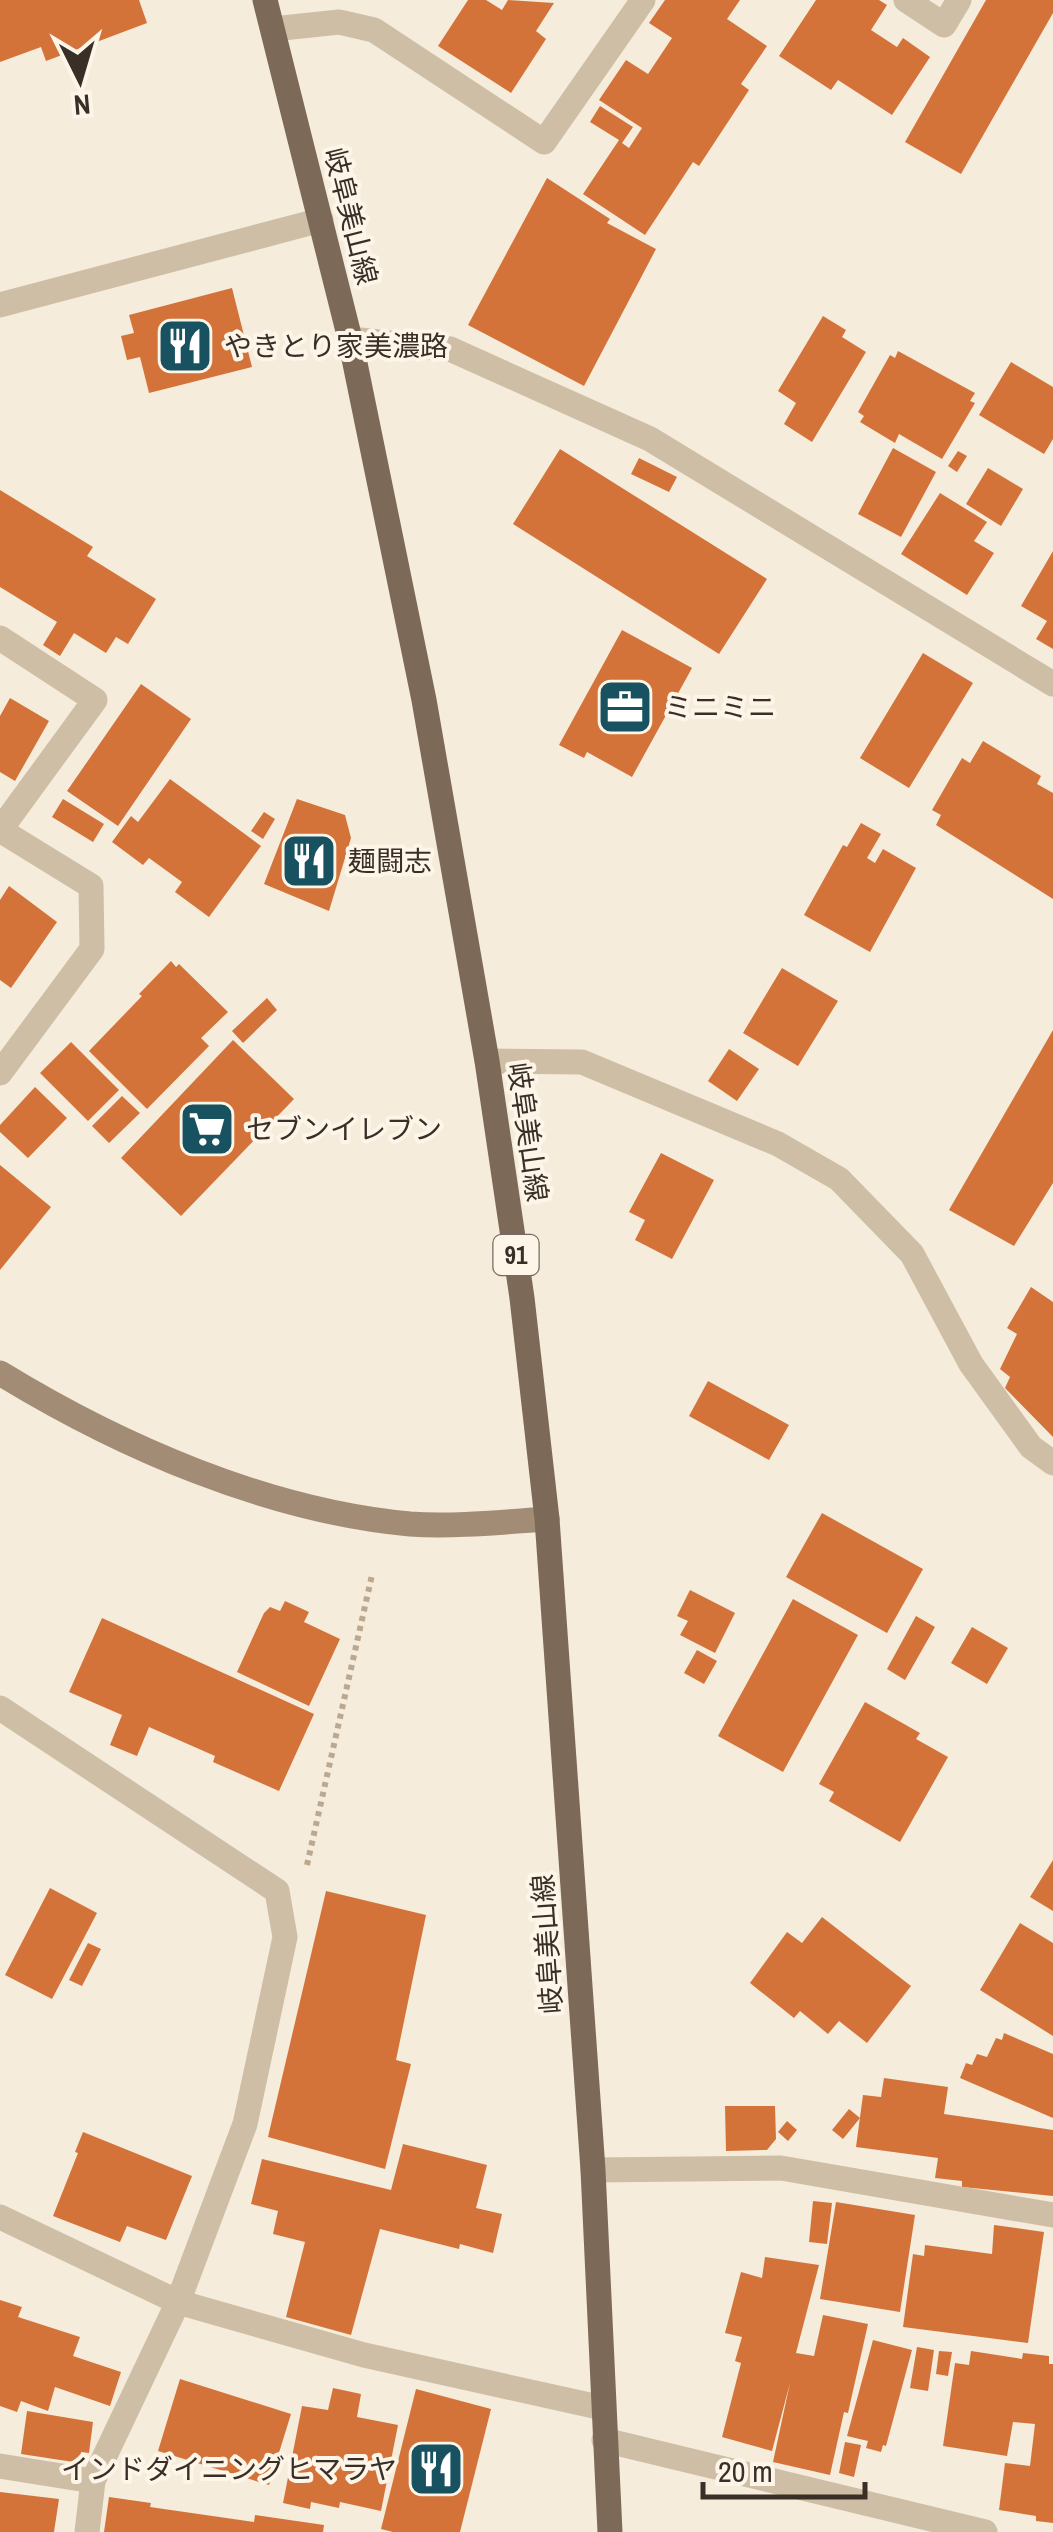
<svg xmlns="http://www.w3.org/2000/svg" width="1053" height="2532" viewBox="0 0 1053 2532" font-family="'Archivo Narrow','Noto Sans JP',sans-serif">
<rect width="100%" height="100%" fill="#f5ecdb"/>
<path fill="#d3733a" d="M0 0H139L147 23 46 61 41 47 0 62Z
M468 0H486L502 10 508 0 554 3 536 31 546 39 511 93 438 46Z
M665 0H740L727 19 767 46 741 84 749 90 699 166 693 162 645 235 583 194 619 140 590 122 600 106 633 127 622 143 629 148 642 128 599 100 626 60 648 74 672 38 649 23Z
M816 0H879L887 5 871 30 897 47 903 38 930 57 892 115 838 80 831 90 779 56Z
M986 0H1053V13L961 174 905 142Z
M547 178 610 219 607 223 656 249 584 386 468 325Z
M232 288 252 367 149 393 140 357 127 360 121 336 134 333 129 315Z
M823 316 846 330 842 337 866 352 812 442 784 424 796 403 778 391Z
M898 351 975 393 970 401 975 403 942 459 899 434 895 443 860 422 864 416 858 412 890 355 895 358Z
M1011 362 1053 387V439L1044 454 979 415Z
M893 448 936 472 901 537 858 514Z
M560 449 767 579 719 654 513 524Z
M958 451 967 456 957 472 948 466Z
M639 458 677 477 669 492 631 474Z
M988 468 1023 489 1001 526 966 504Z
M0 490 93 547 87 556 156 599 128 644 116 637 106 653 74 633 60 656 43 645 57 622 0 587Z
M940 493 987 522 974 541 994 553 967 595 901 554Z
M1053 551V649L1036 639 1047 621 1021 606Z
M622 630 692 668 632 777 587 752 584 758 559 745Z
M923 653 973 683 909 788 860 758Z
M141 684 191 719 118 826 67 791Z
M10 698 49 721 15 781 0 772V716Z
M983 741 1041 776 1037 784 1053 793V899L936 825 941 815 932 810 962 758 970 763Z
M170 779 261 846 209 917 175 892 182 882 149 858 143 865 112 842 131 816 138 822Z
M63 799 104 824 93 842 52 817Z
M297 799 345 815 351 838 329 911 264 884Z
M264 812 275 819 263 839 251 831Z
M861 823 881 834 867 858 875 863 883 849 916 868 870 952 804 915 843 845 847 847Z
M9 886 57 922 11 988 0 980V900Z
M171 961 176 967 179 964 228 1012 201 1038 209 1046 147 1109 89 1051 142 996 139 994Z
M782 968 838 1001 798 1066 743 1033Z
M267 998 277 1010 243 1043 232 1031Z
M1053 1030V1183L1014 1246 949 1210Z
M233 1040 294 1099 181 1216 121 1158Z
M71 1042 119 1090 88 1121 40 1073Z
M729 1049 759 1069 737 1101 708 1081Z
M35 1087 67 1118 28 1158 0 1132V1125Z
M122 1096 140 1113 109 1143 92 1126Z
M661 1153 714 1180 672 1259 635 1240 645 1220 629 1212Z
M0 1165 51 1207 0 1270Z
M1031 1287 1053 1302V1437L1005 1388 1010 1377 1000 1369 1017 1334 1007 1328Z
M708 1381 789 1425 769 1460 689 1416Z
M822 1513 923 1569 887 1633 786 1577Z
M690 1590 735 1613 715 1653 680 1635 688 1621 677 1616Z
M793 1599 858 1635 783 1772 718 1736Z
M285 1601 309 1612 304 1622 340 1639 309 1706 237 1672 264 1613 270 1607 280 1611Z
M916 1616 935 1627 905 1680 887 1669Z
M102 1618 314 1714 279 1791 213 1762 215 1756 149 1727 137 1756 110 1745 122 1715 69 1692Z
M972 1627 1008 1648 987 1684 951 1663Z
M697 1650 717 1661 704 1684 684 1673Z
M865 1702 920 1733 916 1739 948 1757 900 1842 829 1801 834 1792 819 1784Z
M1053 1860V1911L1030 1897Z
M50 1888 97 1913 52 1999 5 1975Z
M326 1891 426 1915 396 2060 411 2064 385 2169 268 2137Z
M822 1917 911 1986 867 2043 839 2021 828 2034 800 2011 794 2018 750 1983 787 1932 802 1943Z
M1020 1923 1053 1943V2036L980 1990Z
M88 1943 101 1949 82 1986 69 1980Z
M1004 2033 1053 2054V2118L960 2078 966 2063 972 2065 977 2054 987 2057 996 2038 1002 2040Z
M884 2078 948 2087 944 2114 1053 2130V2196L962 2187V2181L935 2178 938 2158 856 2147 863 2095 881 2097Z
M725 2106H775L776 2139 767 2150 726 2151Z
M849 2109 860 2118 843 2139 832 2130Z
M787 2121 797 2130 788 2141 778 2132Z
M83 2132 192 2176 166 2240 127 2226 120 2242 53 2216 78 2153 75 2152Z
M403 2144 487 2165 476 2208 502 2214 493 2253 460 2244 459 2249 380 2229 351 2335 286 2317 305 2242 273 2234 278 2211 251 2204 262 2159 391 2190Z
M813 2201 832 2203 827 2244 809 2242Z
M836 2202 915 2215 900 2312 820 2299Z
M994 2225 1044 2232 1028 2343 903 2327 913 2254 924 2256 925 2245 992 2254Z
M765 2257 819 2265 796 2353 814 2356 823 2315 868 2324 848 2413 844 2412 830 2475 773 2462 790 2383 772 2451 722 2437 741 2363 735 2361 742 2337 725 2333 741 2272 762 2278Z
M0 2300 22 2307 18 2317 80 2337 73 2356 121 2372 110 2406 55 2387 48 2411 21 2401 17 2412 0 2406Z
M873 2340 912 2350 886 2446 883 2445 881 2452 866 2448 868 2441 847 2436Z
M917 2347 934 2350 928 2391 910 2388Z
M939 2351 952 2352 948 2376 936 2374Z
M971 2351 1022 2359 1023 2353 1049 2356V2364H1053V2523L1036 2521V2516L999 2510 1005 2463 1030 2466 1035 2424 1013 2422 1007 2456 943 2446 955 2363 969 2365Z
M180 2379 291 2414 269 2485 158 2451Z
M333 2388 361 2394 357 2417 398 2425 381 2511 340 2502 339 2508 311 2502 310 2509 283 2503 302 2406 328 2410Z
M416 2389 491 2409 460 2532H393L381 2529Z
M27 2411 93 2422 89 2453 81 2452 80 2463 21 2454Z
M845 2442 861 2445 854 2477 839 2473Z
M0 2492 59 2499 54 2532H0Z
M109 2497 151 2503 150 2507 254 2522 255 2515 324 2525 323 2532H104Z"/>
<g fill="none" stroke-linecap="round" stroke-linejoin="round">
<path stroke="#bba88f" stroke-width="6" stroke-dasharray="5 5" stroke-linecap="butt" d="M307 1865 372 1575"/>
<path stroke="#cebea5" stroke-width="25" d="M0 2466 93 2481"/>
<path stroke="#cebea5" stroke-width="25" d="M906 0 944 25 959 0
M273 29 339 22 374 30 544 142 643 0
M0 305 321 220
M350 339 450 349 650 439 1053 684
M0 638 95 700 0 830
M0 830 91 886 92 949 0 1073
M487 1061 582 1062 778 1144 839 1179 912 1254 971 1364 1031 1447 1053 1463
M0 1708 277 1891 285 1937 245 2124 178 2302 93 2481 87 2532
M593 2170 781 2168 1053 2215
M0 2217 178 2302 364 2355 603 2408
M604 2440 985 2532"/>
<path stroke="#a38c76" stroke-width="25" d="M0 1373C121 1447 268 1511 410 1524 455 1527 502 1522 547 1519"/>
<path stroke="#7d6957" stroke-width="25" d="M265 0 350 339 424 700 487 1061 522 1298 547 1519 593 2170 610 2532"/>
</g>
<defs>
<g id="restaurant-square" transform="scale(2.875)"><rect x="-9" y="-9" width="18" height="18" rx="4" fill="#185260" stroke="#fcf5e8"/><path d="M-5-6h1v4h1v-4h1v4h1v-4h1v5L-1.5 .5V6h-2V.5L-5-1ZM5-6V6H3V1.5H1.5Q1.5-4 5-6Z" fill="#fff"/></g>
<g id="office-square" transform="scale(2.875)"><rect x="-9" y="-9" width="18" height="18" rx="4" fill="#185260" stroke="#fcf5e8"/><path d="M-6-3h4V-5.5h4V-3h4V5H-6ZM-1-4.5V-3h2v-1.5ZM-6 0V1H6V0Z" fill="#fff"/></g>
<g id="supermarket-square" transform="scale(2.875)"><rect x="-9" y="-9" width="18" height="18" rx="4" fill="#185260" stroke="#fcf5e8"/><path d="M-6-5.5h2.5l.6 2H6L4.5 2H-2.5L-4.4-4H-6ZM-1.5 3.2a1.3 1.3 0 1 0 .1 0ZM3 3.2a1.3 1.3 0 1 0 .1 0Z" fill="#fff"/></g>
</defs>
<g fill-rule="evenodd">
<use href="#restaurant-square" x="185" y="346"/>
<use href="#office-square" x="625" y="707"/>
<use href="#restaurant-square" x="309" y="861"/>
<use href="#supermarket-square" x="207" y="1129"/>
<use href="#restaurant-square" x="436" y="2469"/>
</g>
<g text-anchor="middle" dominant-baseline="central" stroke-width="8" stroke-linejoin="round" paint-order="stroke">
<rect fill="#fcf5e8" stroke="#746a61" stroke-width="2.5" x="493.5" y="1235" width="45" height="40" rx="8"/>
<g font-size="25" font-weight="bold" fill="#3a2f27">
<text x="516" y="1255">91</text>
</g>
<g font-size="28" fill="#3a2f27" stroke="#fcf5e8">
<text transform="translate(351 216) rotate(76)">岐阜美山線</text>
<text transform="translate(528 1132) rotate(82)">岐阜美山線</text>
<text transform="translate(547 1944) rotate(-94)">岐阜美山線</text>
</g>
<g font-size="28" fill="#3a2f27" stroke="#fcf5e8" text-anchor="start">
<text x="224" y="346">やきとり家美濃路</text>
<text x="664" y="707">ミニミニ</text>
<text x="348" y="861">麺闘志</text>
<text x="246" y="1129">セブンイレブン</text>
<text x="397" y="2469" text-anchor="end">インドダイニングヒマラヤ</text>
</g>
</g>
<g transform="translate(80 80) rotate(175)" stroke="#fcf5e8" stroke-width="8" paint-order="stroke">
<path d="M0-8L18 38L0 25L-18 38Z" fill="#3a2f27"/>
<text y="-15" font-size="28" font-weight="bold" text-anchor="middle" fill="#3a2f27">N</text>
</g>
<path d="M703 2482v15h162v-15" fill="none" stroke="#3a2f27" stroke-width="5"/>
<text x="718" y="2482" font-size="30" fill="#3a2f27" stroke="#fcf5e8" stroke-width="8" paint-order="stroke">20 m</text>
</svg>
